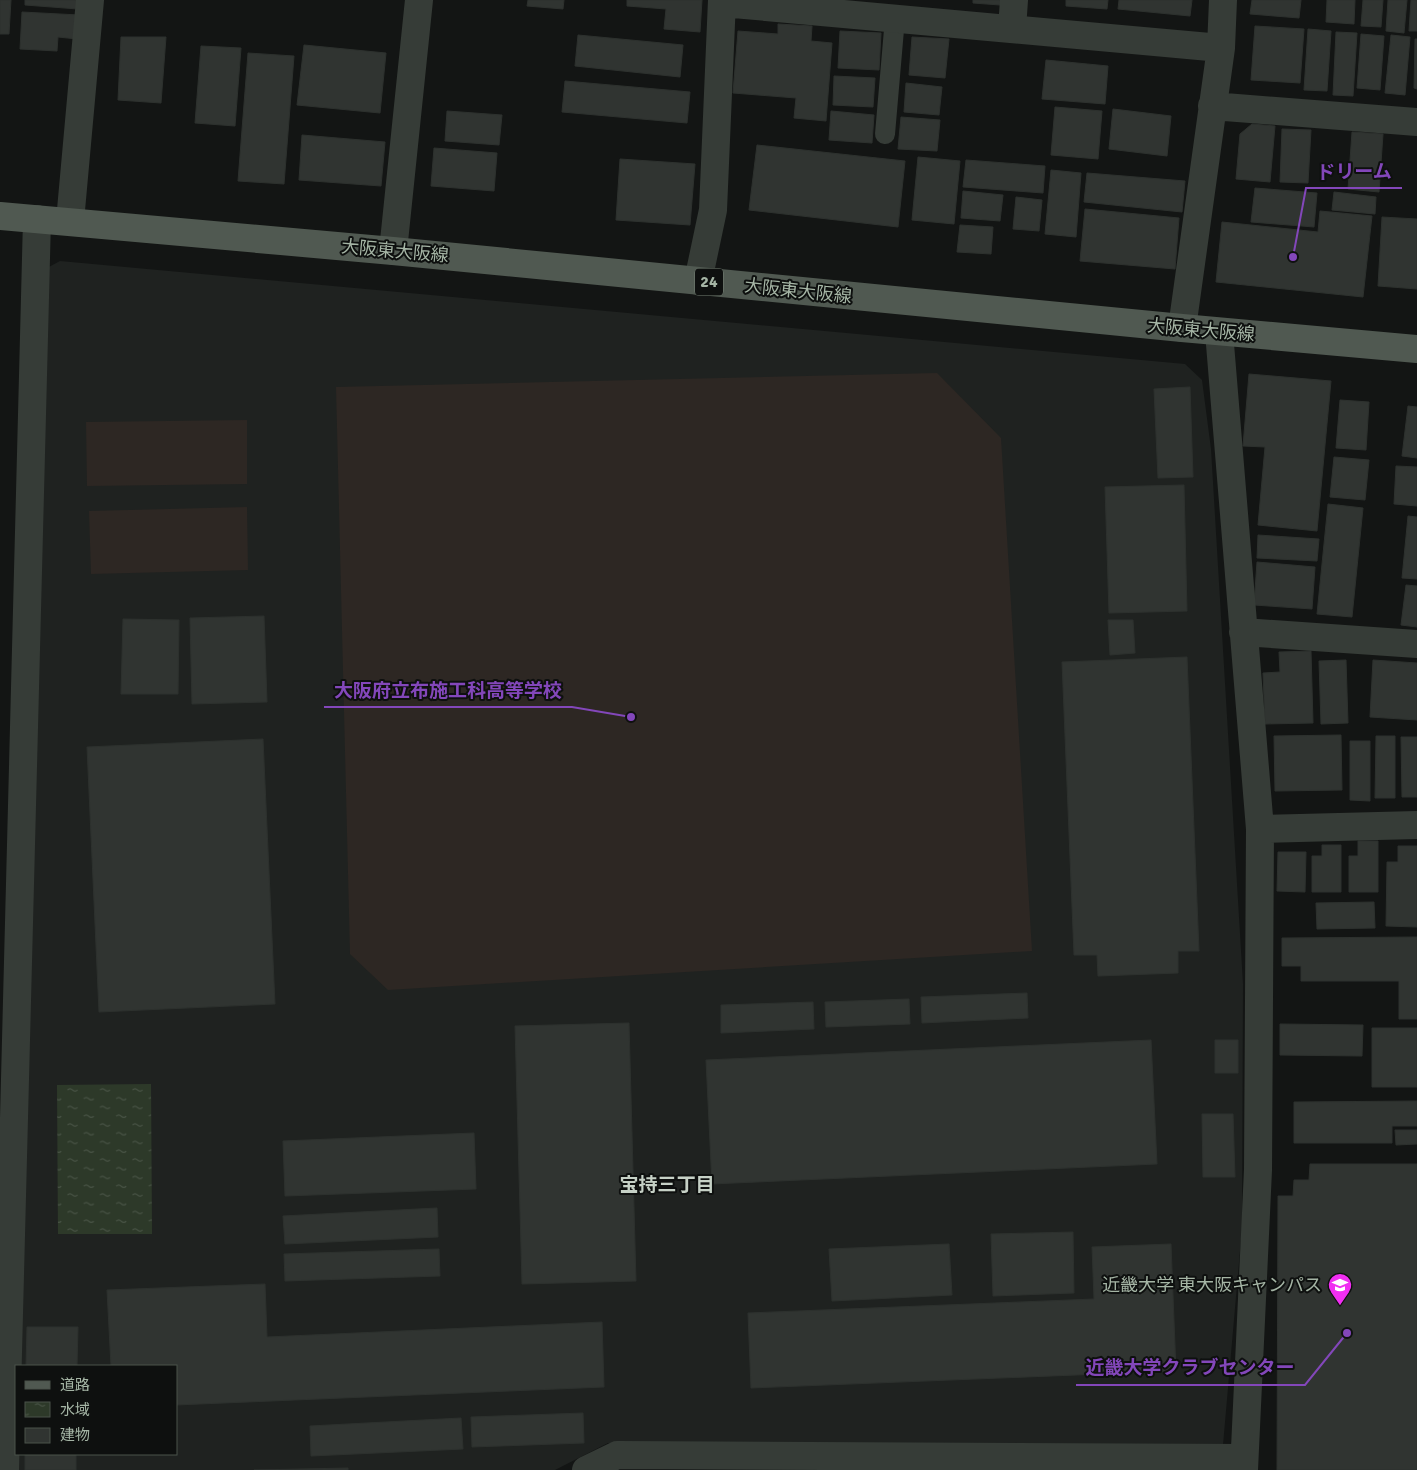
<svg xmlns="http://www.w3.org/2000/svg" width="1417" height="1470" viewBox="0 0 1417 1470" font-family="Signika,'Noto Sans JP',sans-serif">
<defs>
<pattern id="water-ripples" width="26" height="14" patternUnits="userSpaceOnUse" patternTransform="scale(1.25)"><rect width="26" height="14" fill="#2d3929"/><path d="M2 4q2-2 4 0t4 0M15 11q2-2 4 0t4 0" fill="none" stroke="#485345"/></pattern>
</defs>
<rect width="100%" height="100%" fill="#131514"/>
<path fill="#1f2220" d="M60 261 1185 364 1202 380 1211 449 1243 984 1242 1228 1223 1445 608 1443 555 1470H15L16 1454H176V1366H18L47 268Z"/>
<path fill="#2d2723" d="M937 373 1001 438 1032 951 388 990 350 954 336 387Z
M247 420V484L87 486 86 422Z
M247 507 248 570 91 574 89 511Z"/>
<path fill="url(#water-ripples)" d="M151 1084 152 1234H58L57 1085Z"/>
<path fill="#303431" stroke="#2d312e" d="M0 0H11L9 34H0Z
M25 0H79L78 9 25 5Z
M528 0H564L563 9 527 6Z
M627 0H702L700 32 664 29 666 9 627 6Z
M973 0H1001L1000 5 973 3Z
M1066 0H1108L1107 9 1066 6Z
M1119 0H1192L1190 16 1118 9Z
M1252 0H1301L1299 18 1250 14Z
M1327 0H1355L1354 24 1326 22Z
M1363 0H1383L1381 27 1361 26Z
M1388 0H1407L1404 33 1386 31Z
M1411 0H1417V31H1409Z
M22 12 79 15 77 39 58 37 57 51 20 49Z
M778 24 812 26 811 41 832 43 826 121 794 118 796 98 733 93 738 31 778 34Z
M1255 26 1304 29 1300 83 1251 80Z
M1308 29 1331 31 1327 91 1304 90Z
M840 31 881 33 879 70 838 68Z
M1336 32 1357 33 1353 96 1333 95Z
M1361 34 1384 36 1380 90 1357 88Z
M578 35 683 45 680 77 575 66Z
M1391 35 1410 37 1405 95 1385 93Z
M121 37H166L161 103 118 100Z
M912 37 949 39 945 78 909 75Z
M1415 39H1417V89L1414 88Z
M304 45 386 53 380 113 297 105Z
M201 46 241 48 235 126 195 123Z
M248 53 294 56 284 184 238 181Z
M1046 60 1108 66 1105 104 1042 99Z
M834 76 875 78 873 107 833 105Z
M565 81 690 92 687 123 562 112Z
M906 83 942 87 939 115 904 112Z
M1055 107 1102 111 1098 159 1051 155Z
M1113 109 1171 116 1167 156 1109 149Z
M447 111 502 115 499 145 445 141Z
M831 111 874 115 872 143 829 140Z
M901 117 940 120 937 151 898 149Z
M1252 124 1275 126 1270 182 1236 179 1240 134Z
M1282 129 1311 130 1308 183 1280 182Z
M1352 132 1383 134 1379 192 1348 189Z
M302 135 385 142 381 186 299 180Z
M757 145 905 161 898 227 749 210Z
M434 148 497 153 494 191 431 186Z
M918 157 960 161 954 224 912 220Z
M620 159 695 164 690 225 616 220Z
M966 160 1045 166 1043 193 963 187Z
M1051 170 1081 173 1076 237 1045 234Z
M1087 173 1185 181 1182 212 1084 202Z
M1255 188 1317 193 1314 227 1251 222Z
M963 191 1003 195 1000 221 961 218Z
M1334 192 1376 197 1375 214 1332 210Z
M1016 197 1042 200 1039 231 1013 229Z
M1085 209 1179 218 1175 269 1080 261Z
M1320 211 1372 216 1363 297 1216 282 1222 222 1318 232Z
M1382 217 1417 219V289L1378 286Z
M960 225 993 227 991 254 957 252Z
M1249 374 1331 381 1317 531 1258 525 1265 447 1243 446Z
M1190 387 1193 477 1158 478 1154 389Z
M1340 400 1369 402 1366 450 1336 448Z
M1408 406 1417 407V458L1402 456Z
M1334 457 1369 460 1365 500 1330 497Z
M1396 466 1417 467V506L1394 504Z
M1184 485 1187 611 1109 613 1105 487Z
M1328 504 1363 508 1352 617 1317 614Z
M1408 516 1417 517V579L1402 578Z
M1258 535 1319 539 1317 561 1257 558Z
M1257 562 1315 567 1312 609 1254 605Z
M1406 585 1417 586V627L1401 625Z
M264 616 267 702 192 704 190 618Z
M123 619 179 620 178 694H121Z
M1108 620H1133L1135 653 1110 655Z
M1311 651 1313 723 1265 724 1263 673 1280 672 1279 652Z
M1187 657 1199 951H1178V973L1098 976 1097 955H1074L1062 662Z
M1346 660 1348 723 1321 724 1319 661Z
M1373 660 1417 663V720L1370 717Z
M1341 735 1342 790 1275 791 1274 736Z
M1376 736H1395V798H1375Z
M1401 737H1417V797H1402Z
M263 739 275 1004 99 1012 87 747Z
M1350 741H1370V801L1350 800Z
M1358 841H1378V892H1349V856H1358Z
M1322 845H1341V892H1312V856H1322Z
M1398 846H1417V927L1386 926 1387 862H1398Z
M1278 852H1306L1305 892 1277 891Z
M1374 902 1375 928 1317 929 1316 903Z
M1417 937V1019H1399V981H1301V966H1282V938Z
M1027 993 1028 1018 922 1023 921 997Z
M909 999 910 1024 826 1027 825 1002Z
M813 1002 814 1029 721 1033V1005Z
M629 1023 636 1281 522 1284 515 1026Z
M1280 1024 1363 1025 1362 1056 1280 1055Z
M1372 1028H1417V1087H1372Z
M1151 1040 1157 1164 712 1184 706 1060Z
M1215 1040H1238V1073H1215Z
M1417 1101V1126H1392V1143H1294V1102Z
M1202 1114H1233L1235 1177H1203Z
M1395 1130H1417V1144L1396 1145Z
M474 1133 476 1189 285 1196 283 1141Z
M1310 1164H1417V1470H1277L1278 1196H1293L1294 1180H1309Z
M437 1208 438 1237 285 1244 283 1216Z
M1073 1232 1074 1293 993 1296 991 1234Z
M949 1244 952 1295 832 1301 829 1249Z
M1171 1244 1176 1371 751 1388 748 1313 1094 1299 1092 1247Z
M439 1249 440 1276 285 1281 284 1254Z
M265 1284 267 1337 602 1322 604 1387 176 1405V1366H111L107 1290Z
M27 1327H78L77 1366H26Z
M583 1413 584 1443 472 1447 471 1417Z
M461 1418 463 1449 311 1456 310 1426Z
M25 1454H76V1470H25Z
M348 1468V1470H254Z"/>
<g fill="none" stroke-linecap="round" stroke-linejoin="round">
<path stroke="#363c37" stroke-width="20" d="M885 134 895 18"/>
<path stroke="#363c37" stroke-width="28" d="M722 3 1221 48 1182 328
M1012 29 1014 0
M1221 48 1223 0
M1212 106 1417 122
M70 221 90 0
M393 251 419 0
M698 281 713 210 722 0
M1219 332 1260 829 1258 1170 1244 1470
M1243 632 1417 644
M1260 829 1417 825
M5 1470 37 219
M586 1470 617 1455 1244 1458"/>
<path stroke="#505951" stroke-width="28" d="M0 216 393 251 1182 328 1417 349"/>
</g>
<defs>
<g id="university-pin" transform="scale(1.25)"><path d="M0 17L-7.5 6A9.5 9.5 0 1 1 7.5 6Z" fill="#f12ef2" stroke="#0e100f"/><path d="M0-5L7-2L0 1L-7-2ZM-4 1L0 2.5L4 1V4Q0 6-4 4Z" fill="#fff"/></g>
</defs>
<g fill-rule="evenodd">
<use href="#university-pin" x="1340" y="1285"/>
</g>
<g text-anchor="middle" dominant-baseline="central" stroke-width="4" stroke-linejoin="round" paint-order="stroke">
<rect fill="#0e100f" stroke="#788478" stroke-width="1" x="695" y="268.5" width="28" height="27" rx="4"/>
<g font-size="16" font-weight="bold" fill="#a5b5a5">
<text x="709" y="282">24</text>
</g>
<g font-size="18" fill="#a5b5a5" stroke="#0e100f">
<text transform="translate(395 251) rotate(5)">大阪東大阪線</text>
<text transform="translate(798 291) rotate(6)">大阪東大阪線</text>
<text transform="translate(1201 330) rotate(5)">大阪東大阪線</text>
</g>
<g font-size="18" fill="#a5b5a5" stroke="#0e100f" text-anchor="end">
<text x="1322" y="1285">近畿大学 東大阪キャンパス</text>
</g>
<g font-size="19" font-weight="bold" fill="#c6d1c6" stroke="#0e100f">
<text x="667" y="1185">宝持三丁目</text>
</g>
</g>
<path fill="none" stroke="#8347ba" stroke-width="2" d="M1293 257L1306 188H1402M631 717L572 707H324M1347 1333L1305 1385H1076"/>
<g fill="#8347ba" stroke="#0e100f" stroke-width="2">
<circle cx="1293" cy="257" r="5"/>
<circle cx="631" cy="717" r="5"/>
<circle cx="1347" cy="1333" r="5"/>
</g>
<g font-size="19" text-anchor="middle" font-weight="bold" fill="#8347ba" stroke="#0e100f" stroke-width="4" stroke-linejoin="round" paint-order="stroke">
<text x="1354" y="178">ドリーム</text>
<text x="448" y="697">大阪府立布施工科高等学校</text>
<text x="1190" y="1374">近畿大学クラブセンター</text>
</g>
<rect x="15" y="1365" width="162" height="90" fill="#0e100f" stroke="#4a524b"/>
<rect x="25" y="1381" width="25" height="8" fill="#505951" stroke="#4a524b"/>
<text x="60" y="1390" font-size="15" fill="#a5b5a5">道路</text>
<rect x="25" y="1402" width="25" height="15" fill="url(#water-ripples)" stroke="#4a524b"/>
<text x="60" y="1415" font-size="15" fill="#a5b5a5">水域</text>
<rect x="25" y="1428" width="25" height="15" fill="#303431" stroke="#4a524b"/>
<text x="60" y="1440" font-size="15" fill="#a5b5a5">建物</text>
</svg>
